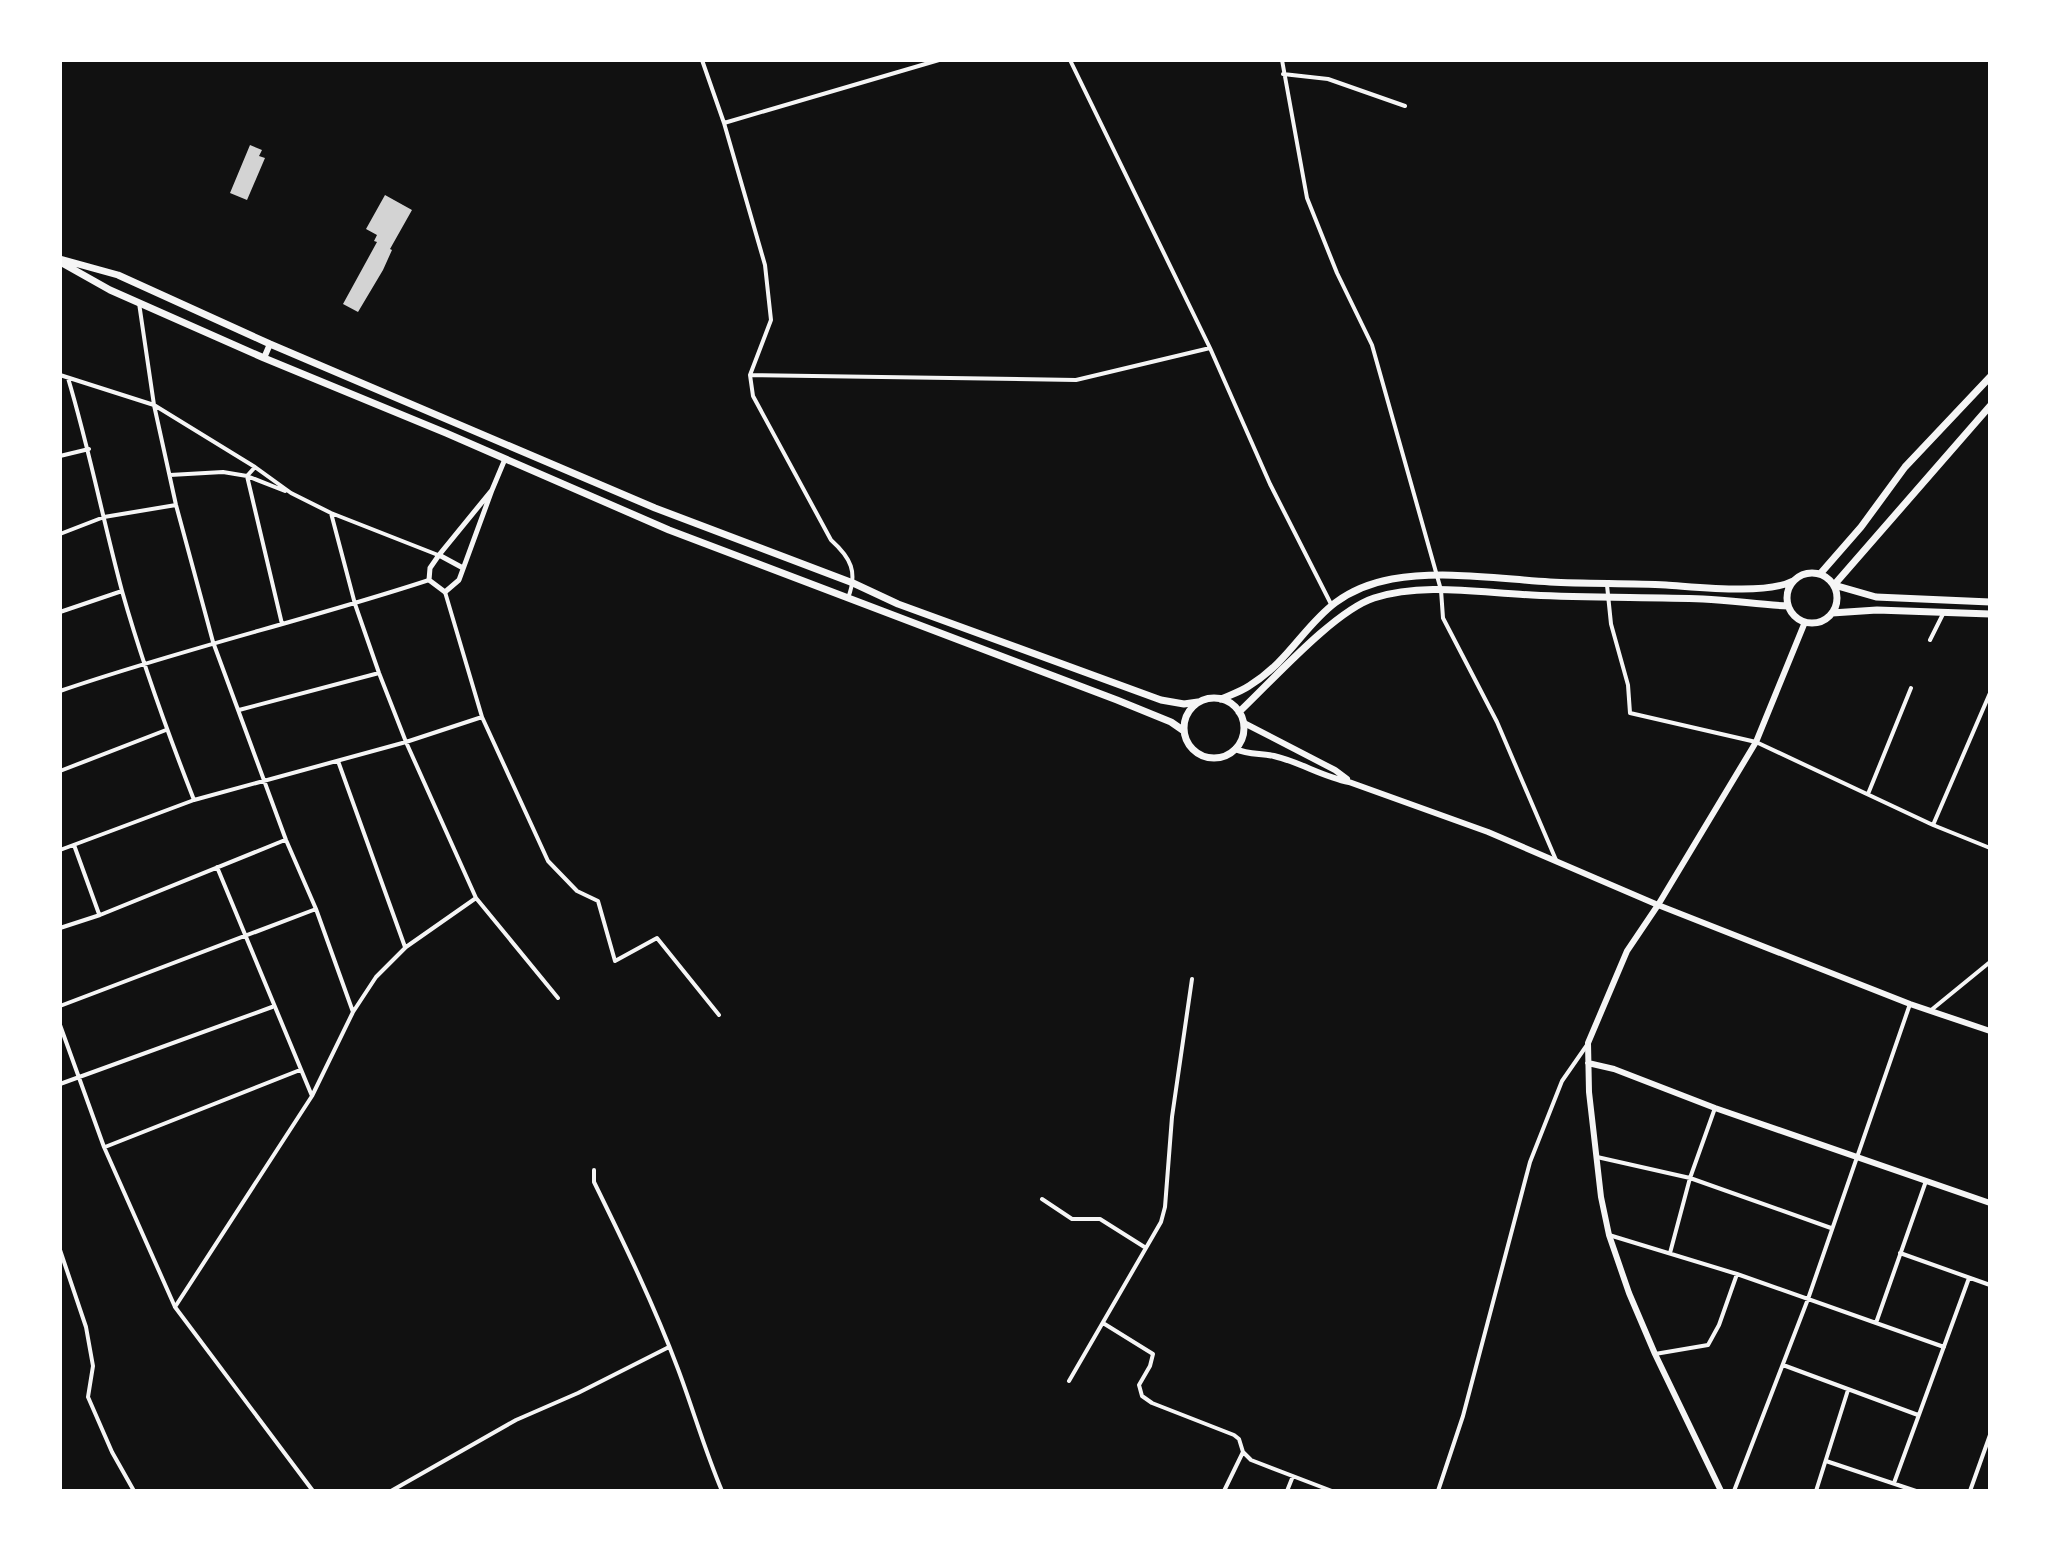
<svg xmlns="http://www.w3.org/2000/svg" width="2050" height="1551" viewBox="0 0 2050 1551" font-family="'Playfair Display',serif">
<rect width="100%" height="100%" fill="#111"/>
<path fill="#d3d3d3" d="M250 145 262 150 259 156 265 158 247 200 230 193Z
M385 195 412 210 390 249 392 250 383 270 358 312 343 304 377 242 374 241 377 235 366 229Z"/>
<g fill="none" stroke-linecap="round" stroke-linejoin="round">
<path stroke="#f5f5f5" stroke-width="4" d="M702 60 724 123 765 265 771 320 750 375 753 396 831 540C851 558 858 572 848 598
M1070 60 1210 348 1270 484 1331 604
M1282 60 1307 198 1337 273 1372 345 1441 590 1443 618 1497 722 1556 860
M1283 74 1328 79 1405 106
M724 123 939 60
M139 303 154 405 176 505 213 642 286 840 316 909 353 1012
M60 375 154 405 255 467 291 493 331 513 438 555
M750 375 1076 380 1210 348
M68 378C89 448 103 520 122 591 142 662 167 731 194 800
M60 456 89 449
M255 467 247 476 282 624
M170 475 223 472 247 476 285 491
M60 534 104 517 176 505
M1607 585 1611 624 1628 685 1630 713 1756 742 1933 825 1990 848
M445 592 482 717 548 861 577 891 598 901 615 961 657 938 719 1015
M60 612 122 591
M1930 640 1943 614
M60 691C182 649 307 620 429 580
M239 710 379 673
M338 761 405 947
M60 771 166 730
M1868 794 1911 688
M1933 825 1990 693
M74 845 99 914
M60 850 194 800 406 742 482 717
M217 867 312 1096
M476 898 558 998
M60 928 100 915 285 840
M60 1006 316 909
M1930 1011 1990 962
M60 1025 104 1147 175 1307 313 1491
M60 1084 272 1007
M105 1147 300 1070
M1597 1157 1690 1178 1831 1228
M594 1170V1182C624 1243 654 1305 678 1369 693 1409 705 1451 722 1491
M1042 1199 1072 1219H1100L1146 1248
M1609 1235 1737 1274 1944 1347
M60 1250 86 1327 93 1366 88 1397 112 1452 134 1491
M1670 1253 1690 1178 1715 1108
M1900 1253 1990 1285
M175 1307 312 1096 353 1012 376 977 406 947 476 898 406 742 379 673 355 604 331 513
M1103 1323 1153 1354 1150 1366 1139 1385 1142 1396 1152 1403 1234 1435 1239 1439 1243 1452 1251 1460 1332 1491
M1876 1323 1926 1181
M1655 1354 1708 1345 1719 1325 1737 1274
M1783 1365 1918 1415
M1069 1381 1161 1222 1165 1207 1172 1117 1192 979
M1826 1461 1916 1491
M1894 1483 1969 1278
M391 1491 516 1420 578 1393 669 1347
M1224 1491 1243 1452
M1287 1491 1293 1476
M1438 1491 1463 1416 1530 1162 1562 1081 1587 1045
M1734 1491 1808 1299 1910 1004
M1816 1491 1848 1390
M1970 1491 1990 1435"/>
<path stroke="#f5f5f5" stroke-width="5" d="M439 555 492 490 505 459
M463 568 439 555 430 568 429 580 445 592 459 580 492 490"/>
<path stroke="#f5f5f5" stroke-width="6" d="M1658 905 1627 951 1588 1043 1589 1092 1601 1197 1609 1235 1629 1293 1655 1354 1721 1491
M1588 1063 1614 1069 1715 1108 1990 1203"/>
<path stroke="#f5f5f5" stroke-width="6" d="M264 358 270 344
M1244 723 1335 770 1347 779
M1235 749C1249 755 1260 753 1274 756 1300 762 1323 777 1349 782L1488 832 1658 905 1910 1004 1990 1031
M1658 905 1756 742 1805 622"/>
<path stroke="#f5f5f5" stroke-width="7" d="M60 259 118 275 270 344 655 508 853 583 898 604 1161 700 1184 704 1198 702
M62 263 110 290 264 358 446 433 669 530 1117 700 1171 722 1184 731
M1990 406 1834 585 1876 597 1990 602
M1787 598a25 25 0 1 1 50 0a25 25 0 1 1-50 0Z
M1820 574 1861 527 1905 467 1990 377
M1832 613 1877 610 1990 614
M1184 728a30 30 0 1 1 60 0a30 30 0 1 1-60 0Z
M1221 699C1230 695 1240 692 1249 686 1307 650 1311 594 1392 579 1444 570 1499 579 1550 582 1589 584 1628 583 1666 585 1698 587 1766 595 1793 581
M1239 712C1272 681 1334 611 1374 598 1423 582 1482 593 1532 595 1589 598 1646 597 1703 599 1732 600 1760 605 1788 606"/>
</g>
<rect width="2050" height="1551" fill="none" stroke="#ffffff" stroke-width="124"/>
</svg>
